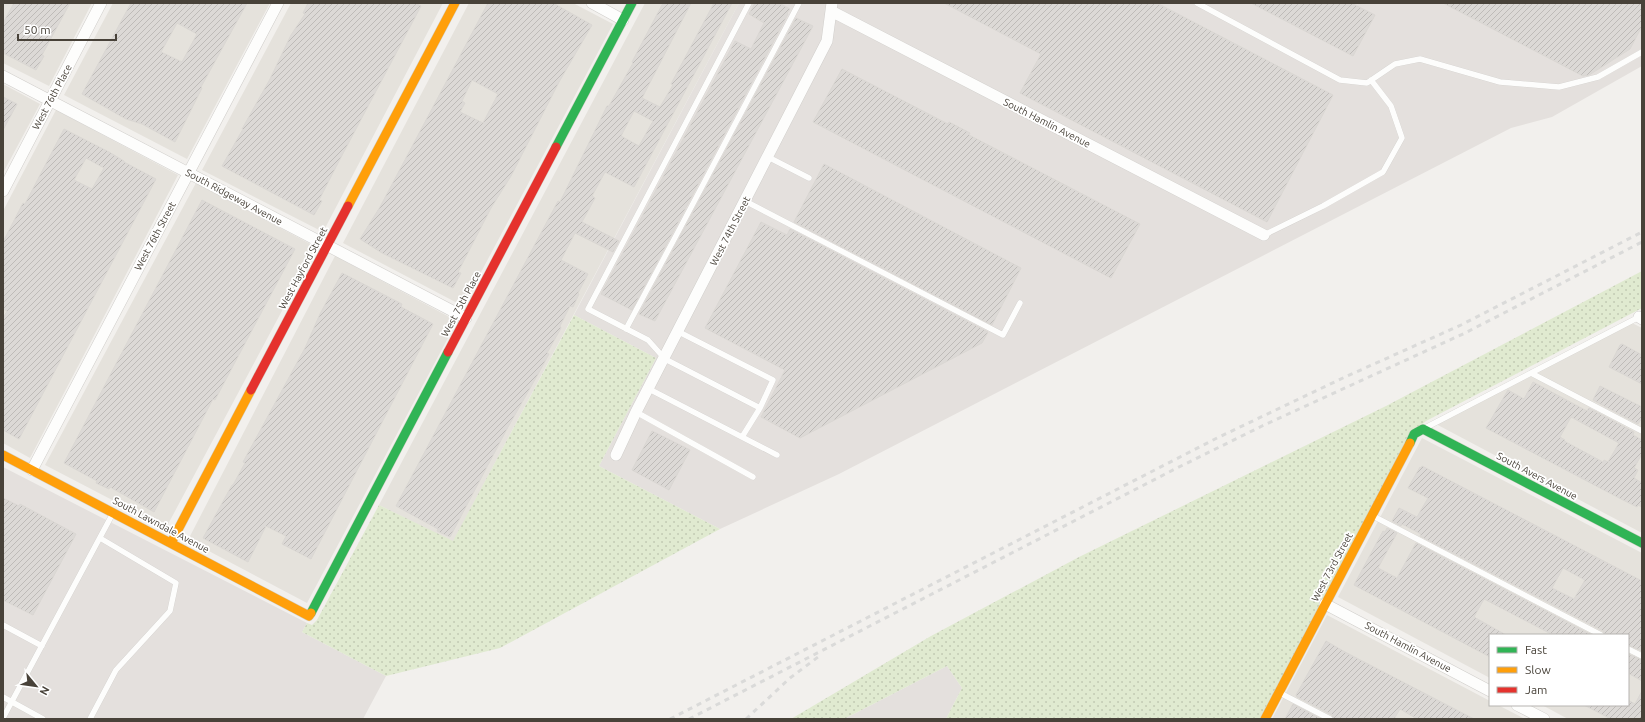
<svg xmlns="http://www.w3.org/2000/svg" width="1645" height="722" viewBox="0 0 1645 722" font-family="Ubuntu,sans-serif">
<defs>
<pattern id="grass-dots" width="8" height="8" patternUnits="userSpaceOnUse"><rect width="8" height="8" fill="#e0ead0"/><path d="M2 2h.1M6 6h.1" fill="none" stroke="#c2cab3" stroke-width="1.8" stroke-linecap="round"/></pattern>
<pattern id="building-hatch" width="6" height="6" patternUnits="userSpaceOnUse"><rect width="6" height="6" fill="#dcd9d6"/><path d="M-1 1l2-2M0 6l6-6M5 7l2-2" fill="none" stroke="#bebbb8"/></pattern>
</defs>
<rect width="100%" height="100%" fill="#f2f0ed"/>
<path fill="#e5e2dc" d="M3 3H92L49 86 3 63Z
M113 3H270L187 159 64 95Z
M291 3H443L323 232 202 170Z
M469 3H573L613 24 463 306 343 243Z
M645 3H739L453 542 379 505Z
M3 84 40 104 3 173Z
M56 110 178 175 30 458 3 443V211Z
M196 183 316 247 166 528 45 465Z
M335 256 457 321 307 603 188 540Z
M1630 322 1642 328V533L1434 423Z
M1422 438 1642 553V719H1568L1542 705H1628V635H1490V678L1338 597Z
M1327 615 1490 701V705H1498L1525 719H1272Z"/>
<path fill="#e4e0dd" d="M739 3H1642V66L1552 117 1511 128 839 474 720 529 599 466 656 358 574 315Z
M3 467 307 623 302 632 386 676 363 719H3Z
M947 666 962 688 946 719H844Z"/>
<path fill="url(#grass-dots)" d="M1642 271V308L1426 421 1412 433 1260 719H946L962 688 947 666 844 719H791L931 636 1079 557 1386 406Z
M574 315 656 358 599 466 720 529 500 648 386 676 302 632 307 623 312 625 317 620 379 505 453 541Z"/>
<path fill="url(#building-hatch)" stroke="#dad7d3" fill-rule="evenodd" d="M14 3H70L42 55 44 56 36 70 3 53V23Z
M131 3H247L201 87 202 88 175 142 142 124 126 119 82 94ZM177 23 197 34 182 62 161 52Z
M308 3H415L421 6 339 161 319 200 322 201 314 215 222 166 243 129H242L270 79 291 35 305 14 303 13Z
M488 3H553L592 25 559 82 511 176 491 208 458 272 461 273 453 288 382 253 360 239 380 207ZM472 80 498 94 483 123 460 112 465 103 462 101Z
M663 3H691L642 98 660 107 673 85 671 84 714 3H732L634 187 605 172 592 196 595 198 582 222 619 241 613 252 575 233 561 260 588 274 578 293 579 294 573 307 570 306 560 326 561 328 547 353 549 354 537 376 508 427 450 537 437 531 438 529 396 506 516 280 558 201 560 202 607 106H609L633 63 632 62ZM634 111 653 121 639 146 621 136Z
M755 3H779L790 9 787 13 788 14 632 310 601 294 735 41 751 49 764 23 749 14Z
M944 3H1157L1333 95 1267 222 1020 93 1041 54Z
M1251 3H1351L1375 15 1353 56Z
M1443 3H1642V26L1630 49 1589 75 1583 76Z
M796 18 813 26 655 321 639 314Z
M842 69 948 124 949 122 970 133 969 135 1140 224 1111 278 813 122Z
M3 97 17 104 3 130Z
M64 129 109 152 124 161V162L156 179 19 439 3 430V318L7 311 3 309V242L23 203 25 204ZM86 158 104 168 92 189 74 180Z
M824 164 1021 268 992 325 794 222Z
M202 200 295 249 215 400 213 399 154 512 110 487 109 489 96 483 97 481 64 463Z
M761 222 787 235 790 229 988 332 982 343 800 438 761 417 785 370 705 328Z
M342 273 402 304 401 307 433 324 311 559 282 544 286 536 266 526 248 562 203 538 232 485H233L245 463 243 462 305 348 320 314Z
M1622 344 1642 355V384L1609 367 1620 345Z
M1533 382 1587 411 1589 408 1634 432 1633 435 1642 440V454L1634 468 1638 470 1634 478 1642 483V507L1638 505 1637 507 1621 499 1486 428 1508 390 1524 399ZM1571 417 1619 443 1608 462 1604 460 1603 462 1564 441 1565 440 1560 437Z
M1600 386 1642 407V418L1638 424 1593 400Z
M652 431 690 450 669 490 632 470Z
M1422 466 1642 581V651L1628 645V635H1605L1603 631 1420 536 1421 534 1402 524 1401 526 1392 521 1399 508 1417 517 1428 498 1408 488 1420 467 1421 468ZM1563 568 1585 580 1574 599 1552 588Z
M3 498 19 506 20 504 76 534 33 615 3 600Z
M1387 528 1397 533 1378 568 1397 578 1416 543 1592 635H1553L1484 599 1474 617 1506 635H1490V657L1354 585 1383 531 1385 532Z
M1326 641 1345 652 1474 719H1417L1400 709 1394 719H1334L1332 715 1297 697 1296 695Z
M1628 654 1642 660V681L1628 673Z
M1642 691V719H1611L1584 705H1628V700L1635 704Z
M1293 704 1321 719H1285Z"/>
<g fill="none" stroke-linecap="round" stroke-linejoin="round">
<g stroke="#d0cecb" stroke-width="6">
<path id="lane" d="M1197 3 1340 80 1367 83 1395 64 1420 59 1500 82 1559 87 1598 77 1642 52
M768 157 809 178
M745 201 1003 335 1020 303
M1264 235 1323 206 1383 172 1402 138 1391 106 1371 80
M626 329 678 232 799 3
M679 332 773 380 760 408
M1531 373 1642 431
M649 389 777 455
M636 412 753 477
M1425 428 1641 316
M742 437 760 408 665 359 648 340 588 309 749 3
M1373 516 1601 635
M3 625 42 646
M1628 649 1642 656
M1280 693 1330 719
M3 697 43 719
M3 718 112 515
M90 719 116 670 170 611 176 583 100 538"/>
</g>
<g stroke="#d0cecb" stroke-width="12">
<path id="street" d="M592 3 623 20
M831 11 1264 235
M3 76 466 318
M3 191 101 3
M1639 317 1642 319
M616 455 636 412 827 41 832 3
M32 470 278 3
M1325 604 1490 691
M1517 705 1544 719"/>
</g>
<g stroke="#d0cdc4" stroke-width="10">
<path id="fast" d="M556 147 632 3
M1410 443 1414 434 1423 429 1642 543
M311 613 448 352"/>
</g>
<g stroke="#d0cdc4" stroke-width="10">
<path id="slow" d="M348 206 455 3
M3 455 309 616 311 613
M171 543 251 390
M1265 719 1410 443"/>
</g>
<g stroke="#d0cdc4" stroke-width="10">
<path id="jam" d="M448 352 556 147
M251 390 348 206"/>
</g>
<use href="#lane" stroke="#fdfdfc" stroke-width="5.5"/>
<use href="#street" stroke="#fdfdfc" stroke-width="11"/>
<use href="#fast" stroke="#30b455" stroke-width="9"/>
<use href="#slow" stroke="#ff9f0a" stroke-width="9"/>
<use href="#jam" stroke="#e5322d" stroke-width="9"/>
<path stroke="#dadad9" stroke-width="3" stroke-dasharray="5 5" stroke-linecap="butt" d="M670 719 1217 438 1345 377 1461 325 1642 232
M689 719 1175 469 1262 426 1465 333 1642 242
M746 719 790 678 818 657"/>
</g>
<g text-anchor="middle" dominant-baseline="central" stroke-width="3.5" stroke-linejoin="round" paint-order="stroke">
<g font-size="10" fill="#484239" stroke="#fff">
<text transform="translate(52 97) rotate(-62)">West 76th Place</text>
<text transform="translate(1047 123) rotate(27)">South Hamlin Avenue</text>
<text transform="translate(234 197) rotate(28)">South Ridgeway Avenue</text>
<text transform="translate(730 231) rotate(-63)">West 74th Street</text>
<text transform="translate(155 236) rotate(-62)">West 76th Street</text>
<text transform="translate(303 268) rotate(-62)">West Hayford Street</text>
<text transform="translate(461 304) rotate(-62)">West 75th Place</text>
<text transform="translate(1537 476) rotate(28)">South Avers Avenue</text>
<text transform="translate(161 525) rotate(28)">South Lawndale Avenue</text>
<text transform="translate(1332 567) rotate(-62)">West 73rd Street</text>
<text transform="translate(1408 647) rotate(28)">South Hamlin Avenue</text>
</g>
</g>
<rect width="1645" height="722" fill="none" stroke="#484239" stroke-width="8"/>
<rect x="1489" y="634" width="140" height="72" fill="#ffffff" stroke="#b6b3b0"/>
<rect x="1497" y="647" width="20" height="6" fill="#30b455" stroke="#b6b3b0"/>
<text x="1525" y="654" font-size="12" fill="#484239">Fast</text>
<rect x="1497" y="667" width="20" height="6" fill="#ff9f0a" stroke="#b6b3b0"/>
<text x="1525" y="674" font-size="12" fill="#484239">Slow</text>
<rect x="1497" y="687" width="20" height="6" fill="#e5322d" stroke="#b6b3b0"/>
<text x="1525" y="694" font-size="12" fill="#484239">Jam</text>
<g transform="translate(36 686) rotate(119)" stroke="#ffffff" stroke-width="3" paint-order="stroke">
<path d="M0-3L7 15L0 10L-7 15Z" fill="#484239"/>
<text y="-6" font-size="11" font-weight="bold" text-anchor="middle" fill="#484239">N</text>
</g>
<path d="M18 34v6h98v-6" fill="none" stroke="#484239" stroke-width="2"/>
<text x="24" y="34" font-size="12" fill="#484239" stroke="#ffffff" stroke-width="3" paint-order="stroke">50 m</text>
</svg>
